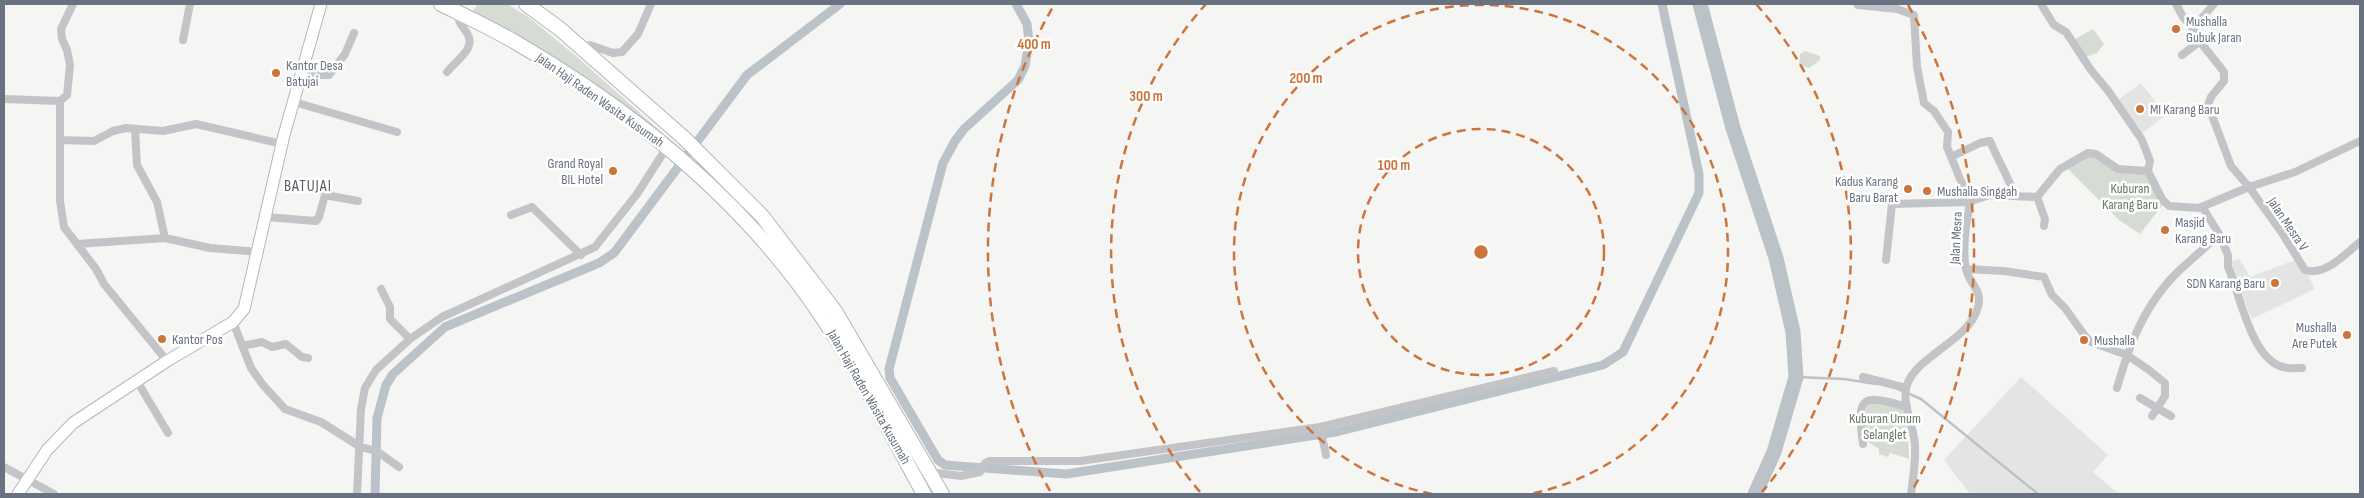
<svg xmlns="http://www.w3.org/2000/svg" width="2364" height="498" viewBox="0 0 2364 498" font-family="'Sofia Sans Condensed',sans-serif">
<rect width="100%" height="100%" fill="#f5f5f3"/>
<path fill="#e3e4e3" d="M2141 83 2166 115 2139 136 2114 103Z
M2239 258 2250 277 2295 260 2307 273 2315 289 2252 319 2229 263Z
M2021 377 2108 455 2093 472 2119 494H1970L1944 460Z"/>
<path fill="#d6dcd4" d="M478 4H507L527 16 576 56 678 147 676 150 464 14 472 12Z
M2093 29 2104 44 2097 53 2082 58 2072 41Z
M1805 51 1820 56V60L1809 68 1799 66 1800 54Z
M2092 154 2115 171 2147 174 2164 203 2140 234 2119 220 2067 168Z
M1870 398 1903 409 1908 433 1909 459 1890 453 1888 457 1879 454V449L1864 439 1863 418Z"/>
<g fill="none" stroke-linecap="round" stroke-linejoin="round">
<path stroke="#bbc3c8" stroke-width="2.5" d="M1796 377 1844 379 1876 384
M1898 389 1921 399 2038 494"/>
<path stroke="#bbc3c8" stroke-width="9" d="M1016 4 1027 24 1029 41 1025 66 1018 80 964 129 955 141 943 163 889 369 890 378 938 460 945 465 1066 474 1336 432 1603 365 1623 352 1699 193V174L1662 4
M375 494 377 418 386 385 393 374 445 327 599 263 614 253 747 75 840 4"/>
<path stroke="#bbc3c8" stroke-width="15" d="M1700 4 1733 128 1776 258 1793 332 1796 377 1774 452 1755 494"/>
<g stroke="#b4b7bc" stroke-width="13">
<path id="secondary" d="M18 494 47 450 73 423 167 361 233 322 244 309 284 135 321 4"/>
</g>
<g stroke="#b4b7ba" stroke-width="16">
<path id="trunk" d="M441 4C465 16 491 28 515 42 635 112 747 203 824 320 861 376 892 436 924 494
M526 4 560 29 684 138 762 216 835 311 942 494"/>
</g>
<path stroke="#c2c4c7" stroke-width="8" d="M2041 4 2054 25 2066 32 2091 70 2109 92 2142 140 2150 161 2148 171
M2176 4 2183 17 2194 30
M2214 4 2195 26 2194 34 2224 72V81L2211 97 2208 105 2231 166 2249 187 2282 233 2305 270C2325 277 2346 253 2360 242
M1858 5 1897 9 1914 15 1917 67 1924 103 1934 111 1948 132 1947 147 1965 191 1972 200
M183 40 190 4
M583 50 590 45 613 53 622 52 638 34 651 4
M2182 55 2199 42
M303 70 320 75H329L345 54 354 33
M447 72C455 61 477 49 467 33 462 25 458 23 458 13
M4 99 60 101 67 95 70 65 67 50 62 39 61 29 73 4
M60 101V201L64 227 96 269 104 284 167 361
M294 102 397 132
M135 129 137 165 157 202 165 238
M60 140 94 141 113 131 126 128 163 131 196 124 282 144
M1951 157 1980 143 1990 141C1998 160 2008 177 2015 196
M2148 171 2162 199 2169 206 2199 208 2249 187 2295 172 2360 141
M2037 197 2045 219 2044 226
M511 215 532 207 581 255
M266 217 316 221 319 217 325 195 358 201
M2219 234 2228 255V267C2240 294 2251 359 2283 367 2289 369 2296 368 2302 368
M77 244 165 238 210 248 258 252
M1886 260 1892 204 1970 202
M1966 269 2004 271 2044 277 2052 295 2065 308 2085 336 2091 342 2127 355 2149 370 2165 383V396L2152 416
M381 289 390 307V319L410 339
M233 322 251 368 263 385 285 409 321 422 359 446 378 452 399 467
M242 346 262 342 272 347 286 344 302 357 308 358
M1863 377 1906 388
M137 381 168 433
M2117 388C2128 349 2141 313 2169 281 2184 264 2203 251 2219 234L2203 208
M2140 398 2171 416
M1320 427 1326 455
M1863 444C1856 394 1862 394 1907 407
M4 467 54 494
M929 472 961 476 980 472 985 463 989 461H1080L1320 427 1554 371
M357 494 361 409 365 388 376 370 410 339 442 317 595 247 637 194 667 147
M1911 494C1913 478 1916 461 1915 445 1914 426 1901 403 1907 385 1916 356 1970 340 1978 307 1983 290 1969 284 1966 269 1962 252 1966 218 1971 201L1990 195 2037 197 2060 169 2088 153 2096 154 2118 169 2148 171"/>
<use href="#secondary" stroke="#fff" stroke-width="11"/>
<use href="#trunk" stroke="#fff" stroke-width="14"/>
</g>
<g fill="none" stroke="#cd743a" stroke-width="2.5" stroke-dasharray="9 6">
<circle cx="1481" cy="252" r="123"/>
<path d="M1432 494A247 247 0 1 1 1530 494"/>
<path d="M1200 492A370 370 0 0 1 1206 4M1756 4A370 370 0 0 1 1762 492"/>
<path d="M1050 491A493 493 0 0 1 1054 5M1908 5A493 493 0 0 1 1912 491"/>
</g>
<g fill="#cd743a" stroke="#fff" stroke-width="2">
<circle cx="2176" cy="29" r="5"/>
<circle cx="276" cy="73" r="5"/>
<circle cx="2140" cy="109" r="5"/>
<circle cx="613" cy="171" r="5"/>
<circle cx="1908" cy="189" r="5"/>
<circle cx="1927" cy="191" r="5"/>
<circle cx="2165" cy="230" r="5"/>
<circle cx="2275" cy="283" r="5"/>
<circle cx="2347" cy="335" r="5"/>
<circle cx="162" cy="339" r="5"/>
<circle cx="2084" cy="340" r="5"/>
</g>
<g text-anchor="middle" dominant-baseline="central" stroke-width="5" stroke-linejoin="round" paint-order="stroke">
<g font-size="14" fill="#687280" stroke="#fff" text-anchor="start">
<text x="2186" y="21">Mushalla<tspan x="2186" dy="16">Gubuk Jaran</tspan></text>
<text x="286" y="65">Kantor Desa<tspan x="286" dy="16">Batujai</tspan></text>
<text x="2150" y="109">MI Karang Baru</text>
<text x="603" y="163" text-anchor="end">Grand Royal<tspan x="603" dy="16">BIL Hotel</tspan></text>
<text x="1898" y="181" text-anchor="end">Kadus Karang<tspan x="1898" dy="16">Baru Barat</tspan></text>
<text x="1937" y="191">Mushalla Singgah</text>
<text x="2175" y="222">Masjid<tspan x="2175" dy="16">Karang Baru</tspan></text>
<text x="2265" y="283" text-anchor="end">SDN Karang Baru</text>
<text x="2337" y="327" text-anchor="end">Mushalla<tspan x="2337" dy="16">Are Putek</tspan></text>
<text x="172" y="339">Kantor Pos</text>
<text x="2094" y="340">Mushalla</text>
</g>
<g font-size="14" fill="#687280" stroke="#fff">
<text transform="translate(600 100) rotate(35)">Jalan Haji Raden Wasita Kusumah</text>
<text transform="translate(2288 224) rotate(56)">Jalan Mesra V</text>
<text transform="translate(1956 238) rotate(-87)">Jalan Mesra</text>
<text transform="translate(869 397) rotate(60)">Jalan Haji Raden Wasita Kusumah</text>
</g>
<g font-size="14" fill="#677866" stroke="#fff">
<text x="2130" y="188">Kuburan<tspan x="2130" dy="16">Karang Baru</tspan></text>
<text x="1885" y="418">Kuburan Umum<tspan x="1885" dy="16">Selanglet</tspan></text>
</g>
<g font-size="16" letter-spacing="1" fill="#555c66" stroke="#fff">
<text x="308" y="186">BATUJAI</text>
</g>
</g>
<circle cx="1481" cy="252" r="8" fill="#cd743a" stroke="#fff" stroke-width="2.5"/>
<g font-size="15" text-anchor="middle" font-weight="bold" fill="#cd743a" stroke="#fff" stroke-width="5" stroke-linejoin="round" paint-order="stroke">
<text x="1034" y="49">400 m</text>
<text x="1306" y="83">200 m</text>
<text x="1146" y="101">300 m</text>
<text x="1394" y="170">100 m</text>
</g>
<rect width="2364" height="498" fill="none" stroke="#687280" stroke-width="10"/>
</svg>
